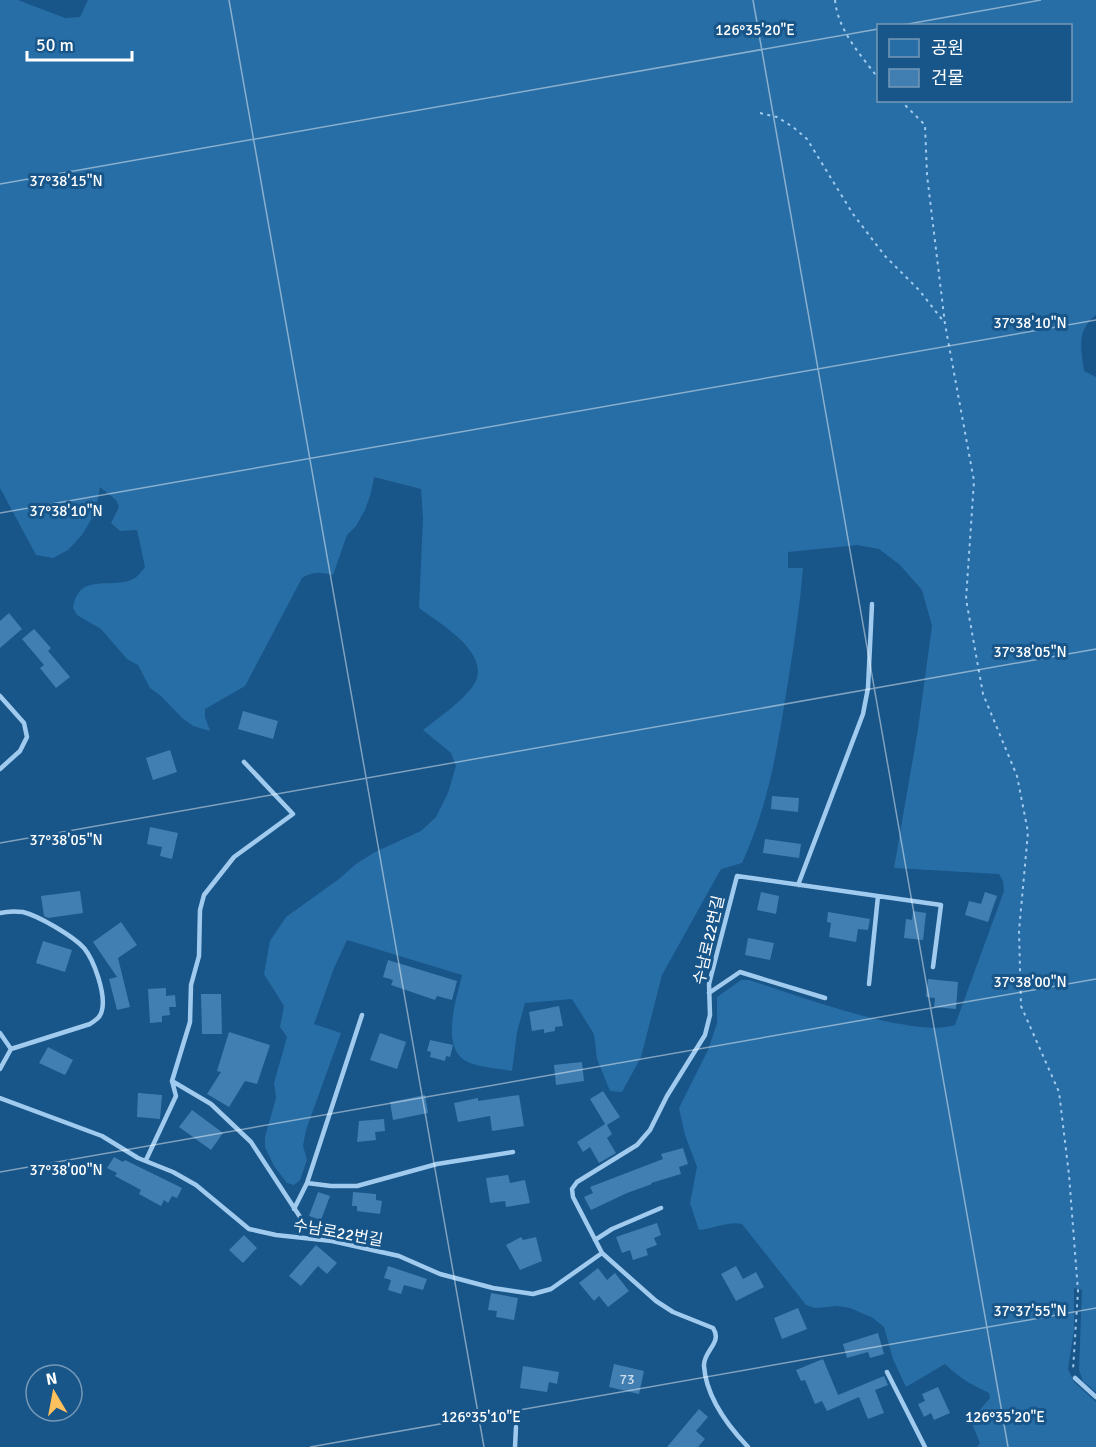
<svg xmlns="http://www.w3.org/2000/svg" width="1096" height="1447" viewBox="0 0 1096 1447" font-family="Signika,'Noto Sans KR',sans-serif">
<rect width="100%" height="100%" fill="#185589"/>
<path fill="#286ea6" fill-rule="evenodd" d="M0 0H18L65 18 80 17 88 0H1096V315C1076 331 1081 348 1084 371L1096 377V1392L1083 1381 1079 1370 1082 1290 1074 1288V1330L1068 1369 1074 1382 1096 1402V1447H977L980 1443 972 1424 978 1422 976 1414 990 1398 989 1393C972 1385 959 1378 945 1364L906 1387 893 1359 884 1327 873 1318 850 1308 837 1306 815 1308 806 1305 742 1224C728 1221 713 1229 699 1230L690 1203 697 1167 685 1135 679 1108 708 1050 717 1023V997L741 980H749C794 994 913 1039 955 1025L1004 891 1003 881 999 874 894 868 918 729 932 626 922 590 900 565 879 549 858 545 788 552V568H803C800 606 794 644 788 682 777 748 770 801 742 863L721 869 662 975 641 1057 622 1092 610 1091 597 1059 594 1034 572 999 525 1003 517 1032 512 1071C498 1068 482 1068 470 1063 438 1051 457 998 462 975L347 940 334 968 314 1024 341 1033 306 1130 303 1146 307 1160 300 1180 294 1185 287 1183 274 1166 265 1147V1137L276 1098 274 1083 287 1037 280 1027 284 1006 264 974 270 941 286 917 339 879 356 864 375 852 421 831 436 817 448 793 456 766 451 753 423 730C438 718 456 706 469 691 500 658 442 625 419 608L423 518 421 489 374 477 371 493 365 510 356 526 347 535 333 575C321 572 313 571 302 578L245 686 205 709V717L210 731 193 726 182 718 161 696 150 688 138 665 127 659 101 629 77 615 73 608C79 570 114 591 135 578 139 575 142 571 145 567L137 530 120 531 111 523 119 507 116 500 100 487 95 513 82 535 68 550 53 558 36 555 0 488ZM878 26H1070V100H878Z"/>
<path fill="#417fb2" d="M9 613 22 629 0 648V621Z
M34 629 51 648 48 651 70 677 56 688 40 668 44 665 22 639Z
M243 711 278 721 273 739 238 729Z
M170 750 177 772 153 780 146 758Z
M772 796 799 798 798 812 771 809Z
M150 827 178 833 172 859 160 856 162 847 147 844Z
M765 839 801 844 799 858 763 853Z
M80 891 83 913 48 918 44 916 41 896Z
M761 892 779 896 776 914 757 910Z
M985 892 997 896 988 922 965 915 969 901 981 904Z
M913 911 926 913 923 940 904 938 906 919 912 920Z
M828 912 870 919 868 930 858 929 856 942 829 937 831 923 827 922Z
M121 922 137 945 118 958 130 1007 117 1010 109 979 117 977 93 942Z
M748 938 774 943 770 960 745 955Z
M43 941 72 950 65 972 36 963Z
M388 960 457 981 452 1000 437 996 435 1000 391 985 393 980 383 977Z
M928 979 958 982 956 1009 934 1007 935 998 926 997Z
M166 988V996L175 995 176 1007H169L170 1015 162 1016V1022L150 1023 148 989Z
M201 994H221L222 1034H202Z
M559 1006 563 1026 555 1027V1031L544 1033V1029L532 1031 529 1012Z
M229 1032 270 1045 257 1084 245 1081 229 1107 207 1094 221 1072 217 1071Z
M380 1033 406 1042 397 1069 370 1060Z
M430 1040 453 1045 450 1057 446 1056 445 1061 430 1057 431 1052 427 1051Z
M48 1047 73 1060 65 1075 39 1063Z
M582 1062 584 1081 556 1085 554 1065Z
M603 1091 620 1117 607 1125 612 1134 607 1138 616 1153 599 1163 590 1147 583 1152 577 1142 605 1124 590 1099Z
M138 1093 162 1095 160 1119 137 1117Z
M425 1095 428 1113 393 1120 390 1102Z
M519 1095 524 1126 492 1131 490 1116 458 1122 454 1103 478 1098V1101Z
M192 1110 223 1133 211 1150 179 1127Z
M384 1119 385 1131 375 1132 376 1140 357 1142 359 1121Z
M683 1148 688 1164 679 1167 681 1174 651 1183 652 1184 627 1193 591 1210 584 1197 593 1193 590 1187 663 1159 661 1154Z
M114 1157 123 1162 125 1160 182 1188 177 1198 172 1196 168 1203 164 1200 161 1206 139 1194 141 1190 115 1176 117 1173 107 1168Z
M508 1175 510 1183 525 1180 530 1203 506 1207 505 1201 490 1203 486 1178Z
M318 1192 330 1196 321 1220 309 1216Z
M353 1192 376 1194V1200L382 1201 380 1214 357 1211V1206H352Z
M657 1223 661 1235 654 1238 657 1245 646 1249 648 1255 633 1260 630 1250 622 1253 616 1237Z
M244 1235 257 1248 243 1263 229 1250Z
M521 1237 523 1240 536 1237 542 1261 520 1270 506 1245Z
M316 1245 337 1263 327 1274 318 1266 301 1286 289 1276Z
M388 1266 427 1279 423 1290 404 1285 401 1294 388 1290 391 1280 384 1278Z
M736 1266 743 1279 756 1272 764 1287 736 1301 721 1274Z
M598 1268 607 1280 615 1273 629 1291 608 1307 599 1296 594 1301 579 1283Z
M491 1293 518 1298 514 1320 496 1317 497 1311 488 1310Z
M798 1308 807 1329 782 1339 774 1318Z
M878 1333 884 1354 870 1358 868 1352 847 1358 843 1344Z
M823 1359 838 1395 884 1376 888 1385 875 1390 884 1413 868 1419 859 1397 827 1411 822 1401 815 1404 805 1380 801 1381 796 1370Z
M614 1364 644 1371 639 1394 609 1387Z
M523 1366 559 1372 557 1384 549 1382 547 1392 520 1388Z
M938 1387 950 1413 934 1420 931 1413 924 1417 918 1404 925 1401 922 1394Z
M699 1409 708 1417 696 1431 705 1439 698 1447H667Z"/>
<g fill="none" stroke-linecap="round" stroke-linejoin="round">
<path stroke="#a1cbee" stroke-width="2" stroke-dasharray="3 4.5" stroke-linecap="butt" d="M835 0C838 31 861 55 878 78
M900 100 925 125 927 175 945 324 974 481 966 599 983 694 1017 776 1028 832 1019 931 1021 1006 1059 1092 1069 1175 1078 1291 1073 1370
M760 113 777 117 793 127 807 139 853 214 885 256 919 290 944 322"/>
<path stroke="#a1cbee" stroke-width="4.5" d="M0 696 24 723 27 737 20 751 0 769
M798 885 863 714 868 688 872 604
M0 913C8 911 15 911 23 912 39 916 73 936 84 948 94 960 106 994 102 1010 101 1017 96 1020 90 1024L11 1049
M869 984 878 896
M709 993 740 972 825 998
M0 1033 11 1049 0 1069
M172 1081 211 1104 251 1142 304 1223 321 1239
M0 1098 102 1136 138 1158 173 1172 196 1185 249 1229 276 1235 332 1241 399 1256 440 1274 493 1288 533 1294 551 1289 602 1253 656 1301 673 1312 713 1328C723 1343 703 1351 704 1366 706 1396 728 1426 748 1447
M146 1160 176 1096 172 1081 190 1022 191 985 199 956 200 910 204 895 234 857 293 814 244 762
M307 1183 331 1186H357L437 1164 513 1152
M294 1209 307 1183 362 1015
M595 1240 612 1229 661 1208
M602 1253 573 1197 572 1189 577 1182 637 1145 650 1130 667 1096 705 1035 710 1015 709 984 737 876 941 905 933 967
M887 1372 925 1447
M1075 1378 1096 1397
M515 1447 516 1427"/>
</g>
<path fill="none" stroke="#fff" stroke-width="1.5" stroke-opacity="0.45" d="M229 0 484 1447M753 0 1008 1447M897 26 1041 0M0 184 878 29M0 513 1096 320M0 843 1096 649M0 1172 1096 979M310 1447 1096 1308"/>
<g text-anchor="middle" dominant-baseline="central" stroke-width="6" stroke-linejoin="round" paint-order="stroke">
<g font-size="14" fill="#d0dfec">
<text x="627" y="1379">73</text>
</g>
<g font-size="16" fill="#fff" stroke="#185589">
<text transform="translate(709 940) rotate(-77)">수남로22번길</text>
<text transform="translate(338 1233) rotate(10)">수남로22번길</text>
</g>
</g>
<g font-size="15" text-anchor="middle" fill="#fff" stroke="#185589" stroke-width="6" stroke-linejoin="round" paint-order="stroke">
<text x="755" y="35">126°35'20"E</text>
<text x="66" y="186">37°38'15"N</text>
<text x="1030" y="328">37°38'10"N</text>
<text x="66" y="516">37°38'10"N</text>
<text x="1030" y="657">37°38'05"N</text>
<text x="66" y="845">37°38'05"N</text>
<text x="1030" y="987">37°38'00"N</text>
<text x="66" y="1175">37°38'00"N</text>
<text x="1030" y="1316">37°37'55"N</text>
<text x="481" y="1422">126°35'10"E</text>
<text x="1005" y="1422">126°35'20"E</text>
</g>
<rect x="877" y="24" width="195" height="78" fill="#185589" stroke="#7499b8" stroke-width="1.5"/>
<rect x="889" y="39" width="30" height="18" fill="#286ea6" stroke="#7499b8" stroke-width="1.5"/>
<text x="931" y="54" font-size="18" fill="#ffffff">공원</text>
<rect x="889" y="69" width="30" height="18" fill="#417fb2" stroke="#7499b8" stroke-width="1.5"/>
<text x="931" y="84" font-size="18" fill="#ffffff">건물</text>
<g transform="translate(54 1393) rotate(350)"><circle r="28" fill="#185589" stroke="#7499b8" stroke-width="1.5"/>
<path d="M0-4.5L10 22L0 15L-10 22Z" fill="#ffc05e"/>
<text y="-9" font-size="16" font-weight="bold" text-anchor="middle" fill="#ffffff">N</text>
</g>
<path d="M27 51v9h105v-9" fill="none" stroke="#ffffff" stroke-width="3"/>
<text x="36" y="51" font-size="18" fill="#ffffff" stroke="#185589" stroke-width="4.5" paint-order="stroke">50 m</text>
</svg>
